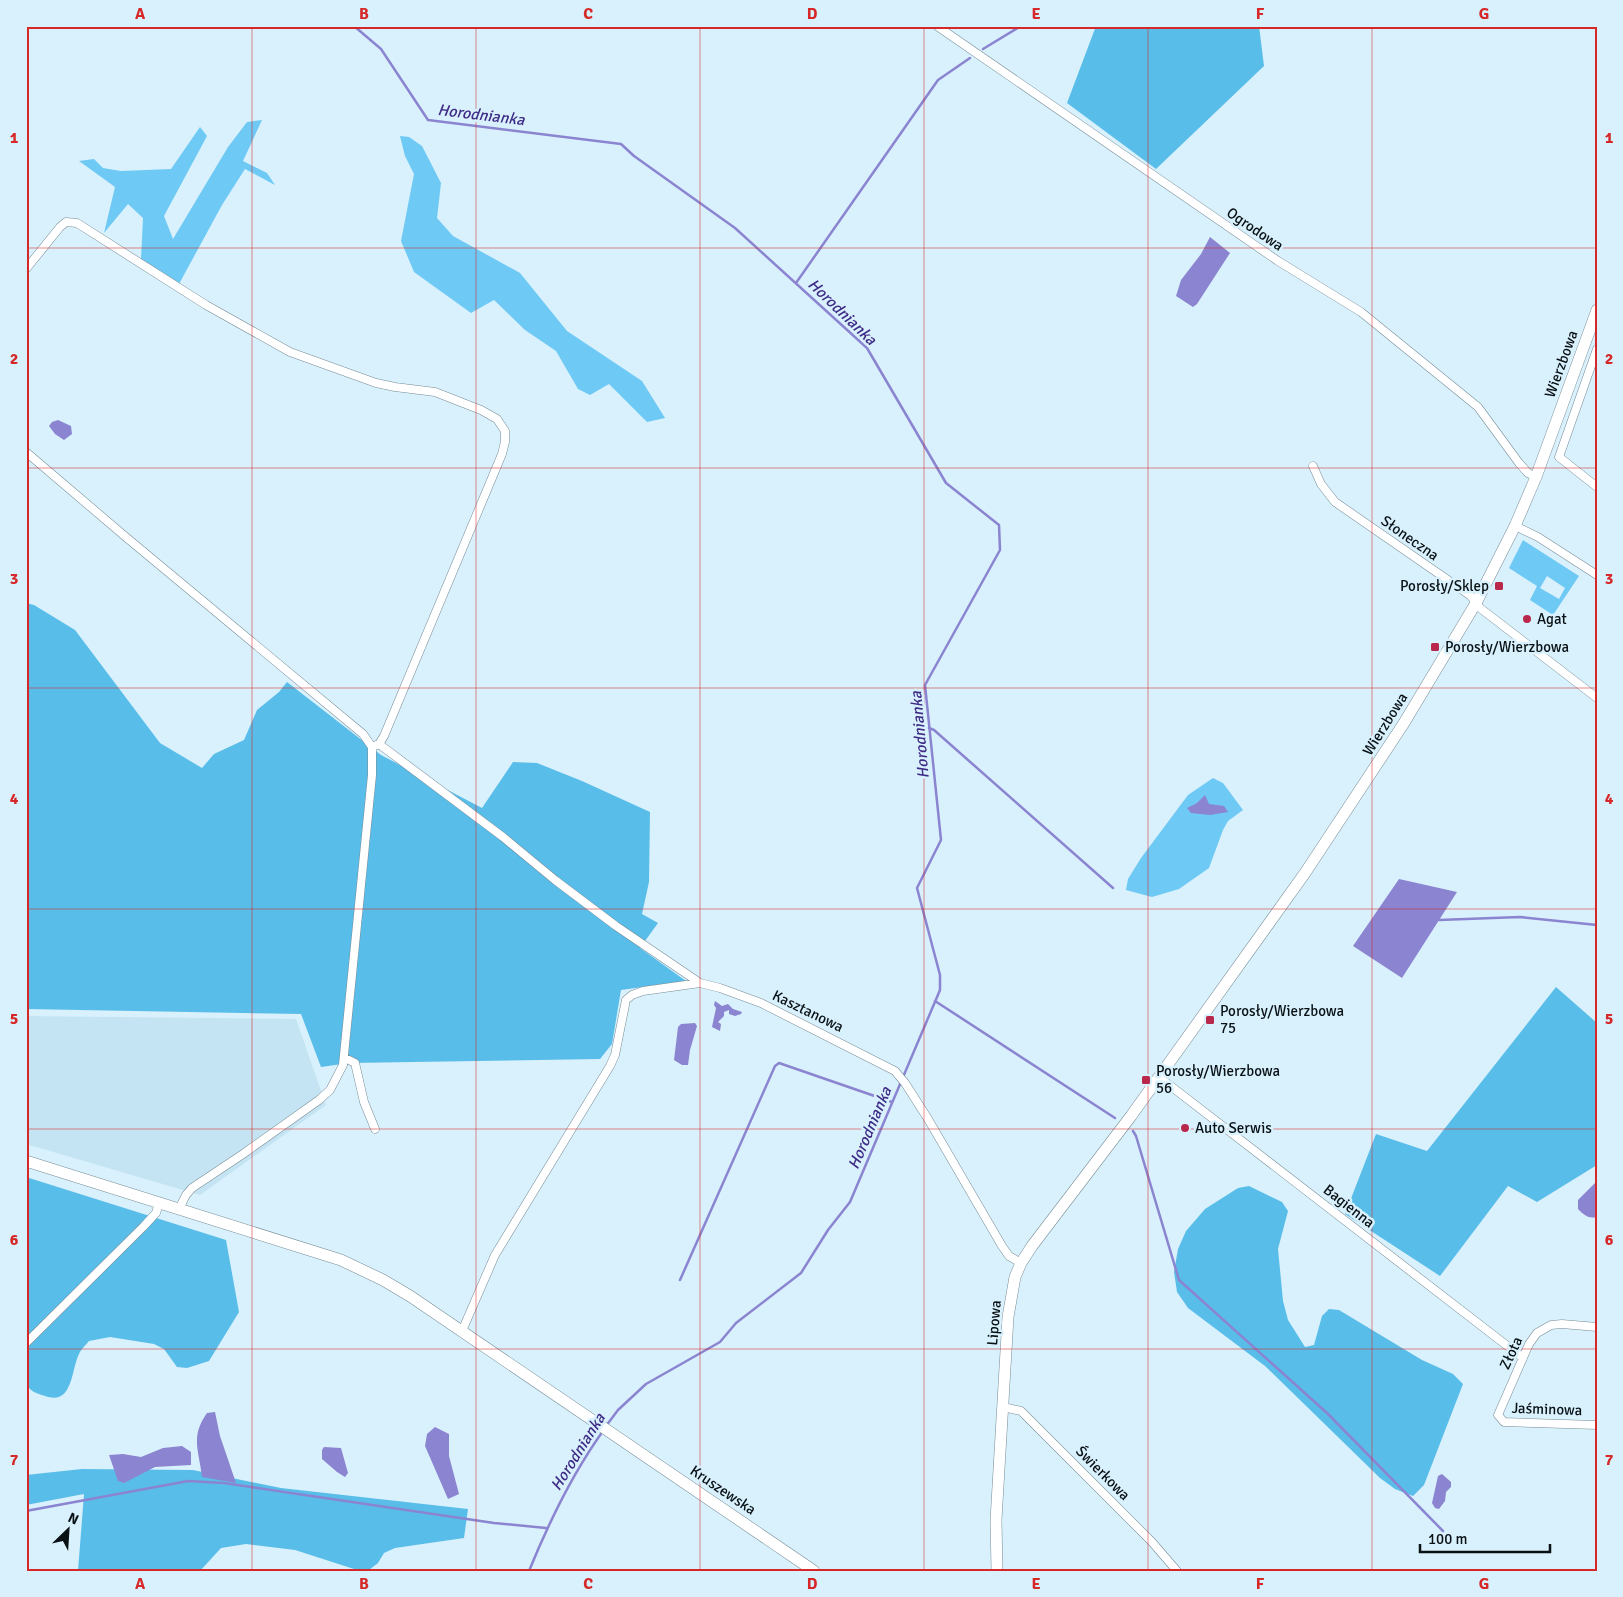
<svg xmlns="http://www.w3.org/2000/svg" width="1623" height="1597" viewBox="0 0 1623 1597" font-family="Signika,sans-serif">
<rect width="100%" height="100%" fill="#d9f1fd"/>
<path fill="#c4e4f3" d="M26 1016 296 1019 326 1105 200 1195 26 1144Z"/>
<path fill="#6ec9f4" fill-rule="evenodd" d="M262 120 243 161 267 173 275 185 245 169 222 205 179 284 141 259 143 218 128 204 104 233 115 187 79 161 94 159 103 168 121 171 171 169 200 127 207 136 164 216 173 239 228 147 247 122Z
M400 136 409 137 422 146 441 183 437 218 453 236 520 273 567 331 642 381 665 418 647 422 609 384 590 395 578 389 556 351 525 330 494 300 471 313 414 272 401 241 414 174 405 156Z
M1523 540 1579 576 1553 615 1530 600 1537 586 1509 568ZM1547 576 1565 588 1559 599 1540 588Z
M1213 778 1223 783 1243 810 1228 821 1223 830 1209 868 1179 889 1152 897 1126 890 1128 879 1141 858 1188 795Z"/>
<path fill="#59bde9" d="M1096 26H1259L1264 66 1156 169 1067 103Z
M26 603 34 605 75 630 160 743 202 768 214 754 244 740 257 710 279 692 287 682 381 755 482 808 513 762 537 763 582 781 650 812 649 882 642 914 658 923 640 948 686 981 621 990 612 1044 600 1059 349 1063 321 1067 301 1014 26 1009Z
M1556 987 1597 1023V1165L1537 1202 1508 1186 1440 1276 1345 1214 1376 1134 1427 1151Z
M26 1177 226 1240 239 1312 209 1361 187 1368 177 1367 164 1349 154 1344 110 1337 89 1341C86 1345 81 1349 79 1354 71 1370 73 1406 45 1396 36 1393 31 1392 26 1384Z
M1249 1186 1282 1202 1288 1211 1278 1249 1283 1301 1288 1320 1305 1347 1314 1345 1322 1316 1329 1309 1339 1310 1422 1360 1453 1374 1463 1384 1424 1485 1413 1496 1395 1489 1380 1478 1265 1366 1188 1308 1177 1292 1174 1272 1178 1249 1186 1231 1205 1209 1238 1188Z
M82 1469 193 1470 281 1488 468 1509 464 1538 395 1548 384 1553 378 1563 369 1570 354 1569 295 1550 246 1544 221 1548 200 1571H78L84 1494 26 1505V1475Z"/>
<path fill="#8b84d0" d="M1210 237 1230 253 1197 304 1193 307 1176 296 1181 280 1201 254Z
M58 420 71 426 72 434 64 440 55 434 49 426 52 422Z
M1205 795 1209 804 1224 806 1228 812 1210 815 1191 813 1187 808 1197 803Z
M1399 879 1457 892 1402 978 1353 946Z
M715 1001 722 1006 728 1004 733 1009 742 1012 741 1014 735 1016 729 1014V1010L724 1012V1016L718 1022 721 1024 720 1031 712 1027 716 1008 714 1005Z
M695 1023 697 1026 690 1050 688 1065H682L674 1060 678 1027 681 1024Z
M1597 1181V1217C1588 1219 1584 1215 1578 1209V1200Z
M215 1412 220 1436 236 1483 202 1477C199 1450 190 1437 207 1413Z
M435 1427 449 1434V1456L459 1494 448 1499 425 1446 427 1434Z
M182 1446 191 1452V1465L155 1467 124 1483 118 1481 109 1455 123 1454 141 1457 163 1448Z
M324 1447 341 1448 348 1473 345 1477 337 1472 322 1459V1450Z
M1442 1474 1451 1482V1487L1446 1492 1445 1501 1439 1509 1435 1508 1432 1503 1438 1476Z"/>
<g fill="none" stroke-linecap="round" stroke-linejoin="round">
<path stroke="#8b84d0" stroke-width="2.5" d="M354 26 381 49 428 120 621 144 634 156 735 228 867 348 946 483 999 525 1000 550 925 685 941 840 917 888 940 975V990L850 1202 828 1230 801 1273 736 1323 720 1342 646 1384 618 1410 606 1426
M983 49 1021 26
M796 283 938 80 970 58
M929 728 934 730 1113 888
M1439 920 1520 917 1597 925
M935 1001 1115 1118
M1133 1131 1136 1136 1179 1280 1327 1413 1443 1531
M680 1280 775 1066 779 1063 892 1102
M26 1511 188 1481 224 1483 494 1523 546 1528
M529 1571C549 1522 572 1474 603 1431"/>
<g stroke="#768c96" stroke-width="9">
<path id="street" d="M937 26 1278 261 1361 312 1478 407 1519 463 1528 473 1536 477
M26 269 60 227 66 222 77 223 206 305 290 352 376 383 395 387 435 392 481 410 497 419 505 431V442L502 454 384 736 379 744 372 747
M1597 349 1559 457 1597 487
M26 452 127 538 363 734 372 747V775L343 1065 330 1090 319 1100 243 1154 192 1188 186 1195 179 1209
M1313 466 1321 484 1335 502 1471 596 1480 608 1597 698
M1515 526 1538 537 1597 575
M379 744 503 837 555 880 616 926 700 983
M345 1058 355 1063 364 1102 375 1129
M1159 1077 1523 1358
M1597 1327 1562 1324 1551 1325 1537 1333 1529 1344 1498 1415 1504 1422 1597 1425
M462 1331 495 1255 610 1066 615 1055 626 1000 632 995 643 991 700 983 720 988 761 1003 895 1071 905 1083 928 1119 1002 1246 1009 1256 1021 1263
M26 1343 143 1227 156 1213 159 1203
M1003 1407 1021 1411 1152 1542 1177 1571"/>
</g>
<g stroke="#768c96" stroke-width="12">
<path id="secondary" d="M26 1161 341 1260 383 1280 410 1296 814 1571
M997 1571 996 1520 1008 1317 1015 1277 1021 1263 1032 1246 1131 1116 1305 873 1404 723 1476 603 1515 526 1536 477 1597 310"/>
</g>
<use href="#street" stroke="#fff" stroke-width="8"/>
<use href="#secondary" stroke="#fff" stroke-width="11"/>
</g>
<path fill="none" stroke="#d62828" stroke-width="1" stroke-opacity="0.55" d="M252 26V1571M476 26V1571M700 26V1571M924 26V1571M1148 26V1571M1372 26V1571M26 248H1597M26 468H1597M26 688H1597M26 909H1597M26 1129H1597M26 1349H1597"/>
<g fill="#b9284b" stroke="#d9f1fd" stroke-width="2">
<rect x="1494" y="581" width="10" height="10" rx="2.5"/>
<circle cx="1527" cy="619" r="5"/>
<rect x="1430" y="642" width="10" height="10" rx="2.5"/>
<rect x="1205" y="1015" width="10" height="10" rx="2.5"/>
<rect x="1141" y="1075" width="10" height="10" rx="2.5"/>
<circle cx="1185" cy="1128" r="5"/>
</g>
<g text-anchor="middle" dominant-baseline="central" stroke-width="5" stroke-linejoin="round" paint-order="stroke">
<g font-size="15" fill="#091115" stroke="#d9f1fd">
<text transform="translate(1255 229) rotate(34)">Ogrodowa</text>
<text transform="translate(1561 364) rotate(-70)">Wierzbowa</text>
<text transform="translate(1410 538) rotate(35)">Słoneczna</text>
<text transform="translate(1385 724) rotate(-58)">Wierzbowa</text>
<text transform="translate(808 1011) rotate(26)">Kasztanowa</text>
<text transform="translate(1349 1206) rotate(38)">Bagienna</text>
<text transform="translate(994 1323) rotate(-85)">Lipowa</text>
<text transform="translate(1511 1353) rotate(-65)">Złota</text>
<text transform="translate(1547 1409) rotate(2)">Jaśminowa</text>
<text transform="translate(1103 1473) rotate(45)">Świerkowa</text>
<text transform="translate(723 1490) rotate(34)">Kruszewska</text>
</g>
<g font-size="15" fill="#091115" stroke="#d9f1fd" text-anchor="start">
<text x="1489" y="586" text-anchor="end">Porosły/Sklep</text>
<text x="1537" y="619">Agat</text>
<text x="1445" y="647">Porosły/Wierzbowa</text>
<text x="1220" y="1011">Porosły/Wierzbowa<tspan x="1220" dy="17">75</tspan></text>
<text x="1156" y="1071">Porosły/Wierzbowa<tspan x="1156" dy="17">56</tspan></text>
<text x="1195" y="1128">Auto Serwis</text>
</g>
<g font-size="16" font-style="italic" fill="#3f2c86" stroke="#d9f1fd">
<text transform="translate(481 115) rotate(7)">Horodnianka</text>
<text transform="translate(842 312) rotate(44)">Horodnianka</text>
<text transform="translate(920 735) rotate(-95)">Horodnianka</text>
<text transform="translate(870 1128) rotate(-67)">Horodnianka</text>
<text transform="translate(578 1452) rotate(-58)">Horodnianka</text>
</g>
</g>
<rect width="1623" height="1597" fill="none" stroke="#d9f1fd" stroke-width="55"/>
<g transform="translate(68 1530) rotate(25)" stroke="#d9f1fd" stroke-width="4" paint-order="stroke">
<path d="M0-4L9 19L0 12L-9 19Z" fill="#091115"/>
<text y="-8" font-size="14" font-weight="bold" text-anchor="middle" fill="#091115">N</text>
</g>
<path d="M1420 1544v8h130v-8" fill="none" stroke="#091115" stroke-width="2.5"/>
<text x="1428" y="1544" font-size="15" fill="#091115" stroke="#d9f1fd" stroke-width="4" paint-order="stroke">100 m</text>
<rect x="28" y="28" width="1568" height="1542" fill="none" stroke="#d62828" stroke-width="2"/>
<g font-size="16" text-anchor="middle" font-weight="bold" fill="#d62828">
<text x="140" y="19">A</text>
<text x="364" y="19">B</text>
<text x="588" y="19">C</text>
<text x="812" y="19">D</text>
<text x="1036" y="19">E</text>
<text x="1260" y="19">F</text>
<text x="1484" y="19">G</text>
<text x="14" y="143">1</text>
<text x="1609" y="143">1</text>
<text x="14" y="364">2</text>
<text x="1609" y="364">2</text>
<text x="14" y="584">3</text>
<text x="1609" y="584">3</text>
<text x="14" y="804">4</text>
<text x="1609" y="804">4</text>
<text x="14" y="1024">5</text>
<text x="1609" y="1024">5</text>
<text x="14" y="1245">6</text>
<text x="1609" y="1245">6</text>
<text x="14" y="1465">7</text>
<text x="1609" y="1465">7</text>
<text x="140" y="1589">A</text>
<text x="364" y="1589">B</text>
<text x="588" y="1589">C</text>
<text x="812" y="1589">D</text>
<text x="1036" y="1589">E</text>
<text x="1260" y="1589">F</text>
<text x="1484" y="1589">G</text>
</g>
</svg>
